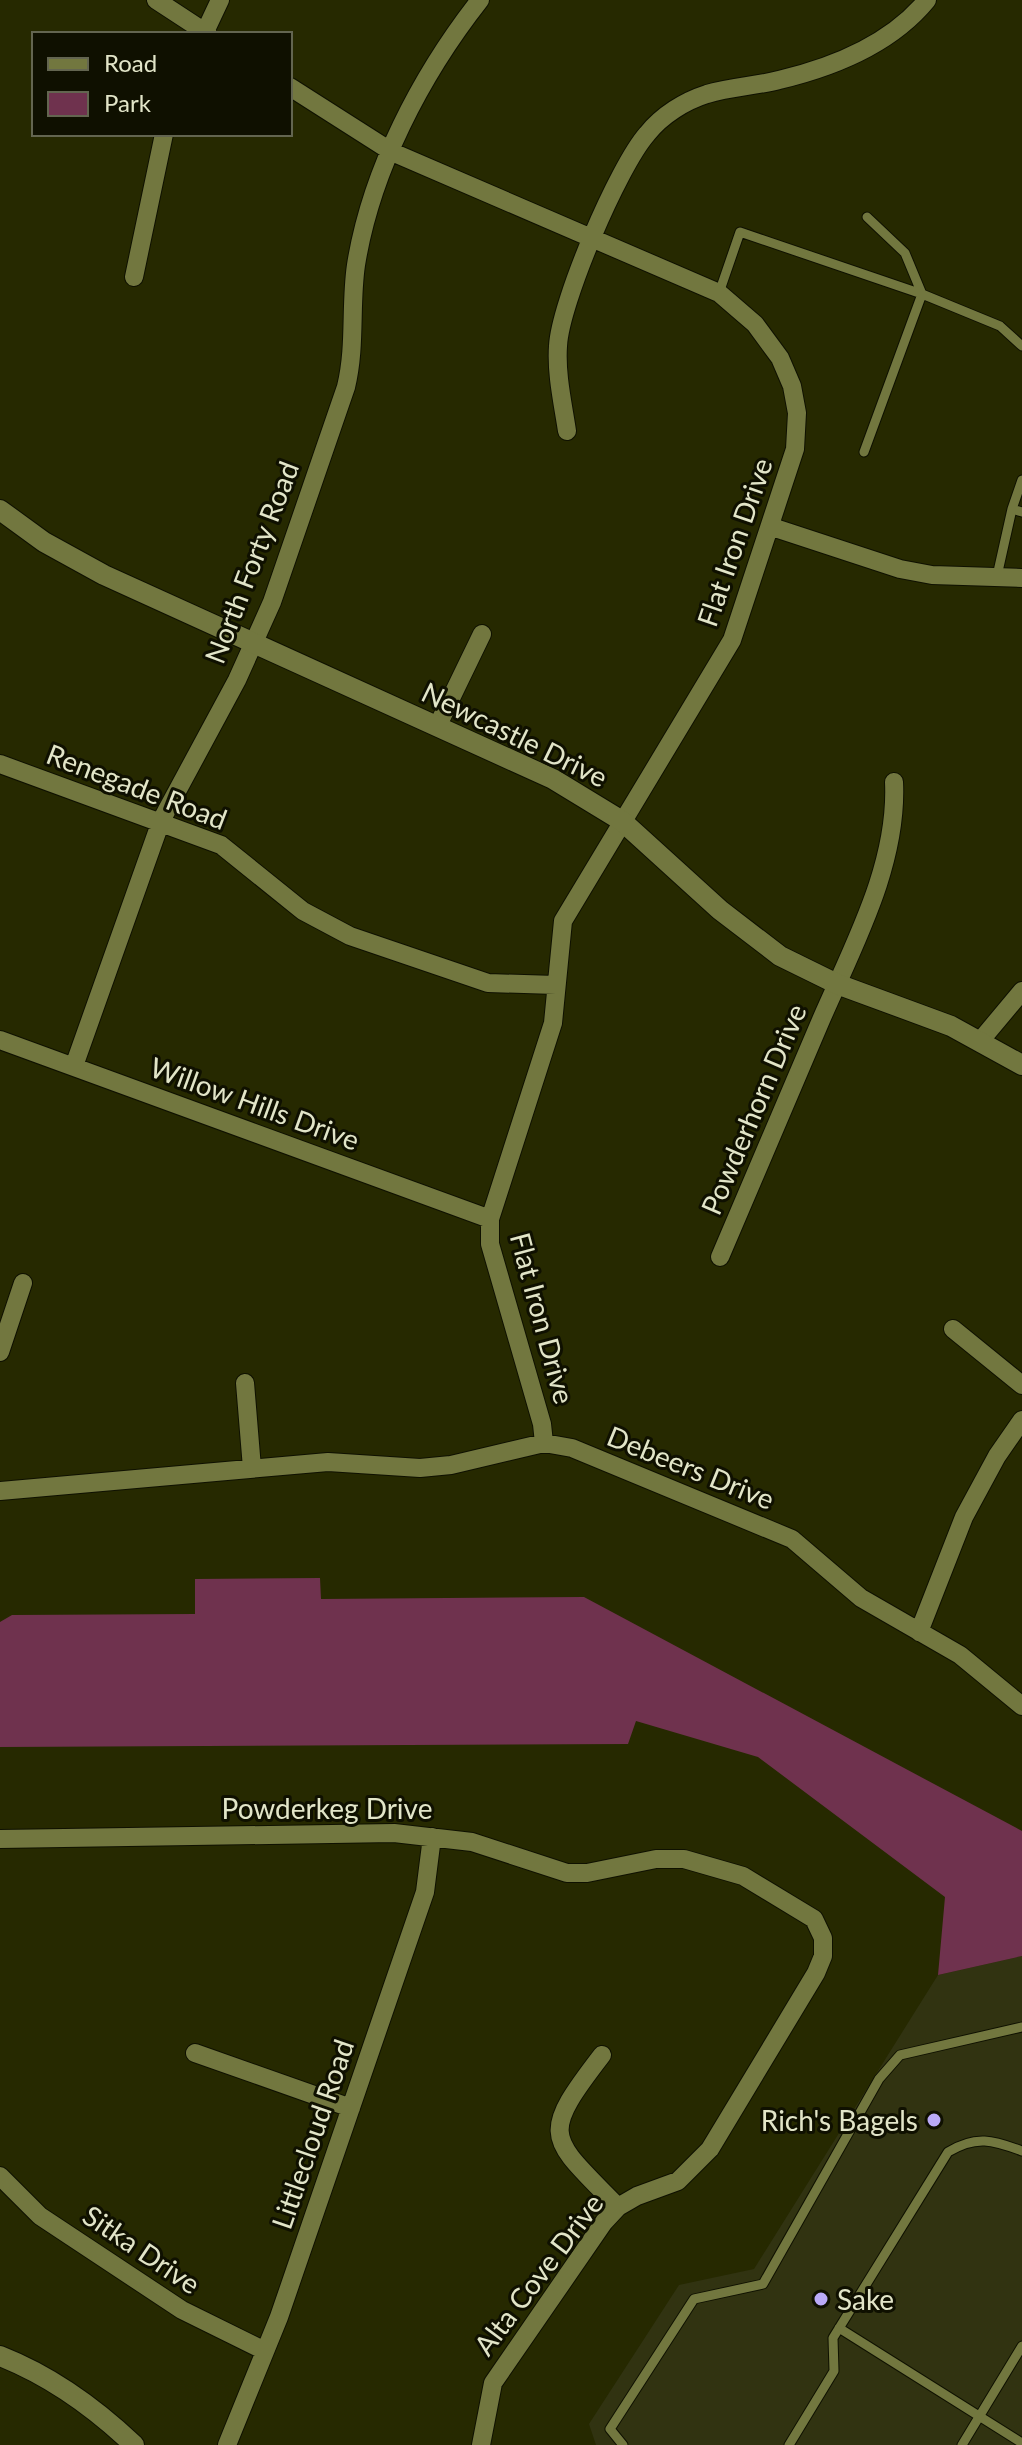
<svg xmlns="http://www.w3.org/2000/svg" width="1022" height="2445" viewBox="0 0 1022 2445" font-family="Lato,sans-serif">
<rect width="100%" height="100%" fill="#262900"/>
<path fill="#313311" d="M1022 1956V2445H596L589 2424 679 2285 754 2269 938 1975Z"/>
<path fill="#6f324e" d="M320 1578 321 1599 584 1597 1022 1831V1956L938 1975 945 1897 758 1757 636 1721 628 1744 0 1747V1622L12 1615 195 1614V1579Z"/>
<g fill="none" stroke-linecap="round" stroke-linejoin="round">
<g stroke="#0f1100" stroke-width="11">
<path id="service" d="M867 217 905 253 922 294 1000 326 1022 346
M719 293 740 232 922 294 864 452
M1022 480 1012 509 1022 512
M997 576 1012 509
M839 2328 1022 2443
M623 2445 610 2429 694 2299 763 2284 879 2079 900 2055 1022 2027
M789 2445 834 2371 833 2338 948 2152C976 2135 993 2140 1022 2151
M962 2445 1022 2346"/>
</g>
<g stroke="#0f1100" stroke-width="20">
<path id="minor" d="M156 0 208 34
M204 34 220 0
M290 87 392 152 719 293 755 324 780 358 792 386 797 413 795 449 732 640 563 921 553 1023 490 1219V1244L542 1424 544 1443
M134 277 164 134
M567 431C563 404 556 374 558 346 560 303 618 167 647 134 662 115 685 101 707 94 731 87 756 86 779 80 834 67 891 44 927 0
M772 527 900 569 932 575 1022 578
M438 725 482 634
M0 764 221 845 303 911 350 936 488 983 556 985
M0 1040 490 1219
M981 1040 1022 991
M74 1066 161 821 237 680 272 602 346 387C356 346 350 306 356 265 371 171 421 75 480 0
M720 1257C754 1178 788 1099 821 1020 853 946 898 865 894 782
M953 1329 1022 1385
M0 1352 23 1283
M245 1383 252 1468
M0 1491 328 1462 420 1468 451 1465 544 1443 572 1448 792 1539 861 1598 960 1655 1022 1706
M919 1632 964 1517 997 1456 1022 1420
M0 1839 394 1833 472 1842 567 1873H587L656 1859H684L743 1876 814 1919 823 1938V1956L816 1973 710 2149 678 2181 637 2196 618 2207 604 2222 493 2383 481 2445
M195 2053 351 2108
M602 2055C538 2138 549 2136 618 2207
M0 2176 40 2216 182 2310 265 2351
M227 2445 279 2317 425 1892 432 1837"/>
</g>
<g stroke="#0f1100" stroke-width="22">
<path id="tertiary" d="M0 510 44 542 104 575 553 779 622 821 720 910 780 956 837 984 951 1026 1022 1065
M0 2356C51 2376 95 2408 134 2445"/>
</g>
<use href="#service" stroke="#72773f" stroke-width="9"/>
<use href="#minor" stroke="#72773f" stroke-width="18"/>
<use href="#tertiary" stroke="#72773f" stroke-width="20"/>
</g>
<g fill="#baaaf7" stroke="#0f1000" stroke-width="3">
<circle cx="934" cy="2120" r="8"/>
<circle cx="821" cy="2299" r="8"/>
</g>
<g text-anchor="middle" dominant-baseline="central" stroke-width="6" stroke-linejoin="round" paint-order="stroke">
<g font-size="28" fill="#e2e5c8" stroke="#0f1000">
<text transform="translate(734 542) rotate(-71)">Flat Iron Drive</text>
<text transform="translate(251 562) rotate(-69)">North Forty Road</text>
<text transform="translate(515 734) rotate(26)">Newcastle Drive</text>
<text transform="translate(137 786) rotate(21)">Renegade Road</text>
<text transform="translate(255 1103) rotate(20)">Willow Hills Drive</text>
<text transform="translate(753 1109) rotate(-67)">Powderhorn Drive</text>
<text transform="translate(543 1318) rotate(75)">Flat Iron Drive</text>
<text transform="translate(691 1467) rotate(22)">Debeers Drive</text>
<text x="327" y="1808">Powderkeg Drive</text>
<text transform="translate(312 2134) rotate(-71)">Littlecloud Road</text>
<text transform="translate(142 2249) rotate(34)">Sitka Drive</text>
<text transform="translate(538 2274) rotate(-53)">Alta Cove Drive</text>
</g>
<g font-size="28" fill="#e2e5c8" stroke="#0f1000" text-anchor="end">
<text x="918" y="2120">Rich's Bagels</text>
<text x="837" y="2299" text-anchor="start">Sake</text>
</g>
</g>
<rect x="32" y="32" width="260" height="104" fill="#0f1000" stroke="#636550" stroke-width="2"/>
<rect x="48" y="58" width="40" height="12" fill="#72773f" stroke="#636550" stroke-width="2"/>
<text x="104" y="72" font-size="24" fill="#e2e5c8">Road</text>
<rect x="48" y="92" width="40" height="24" fill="#6f324e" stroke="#636550" stroke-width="2"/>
<text x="104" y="112" font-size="24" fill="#e2e5c8">Park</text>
</svg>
